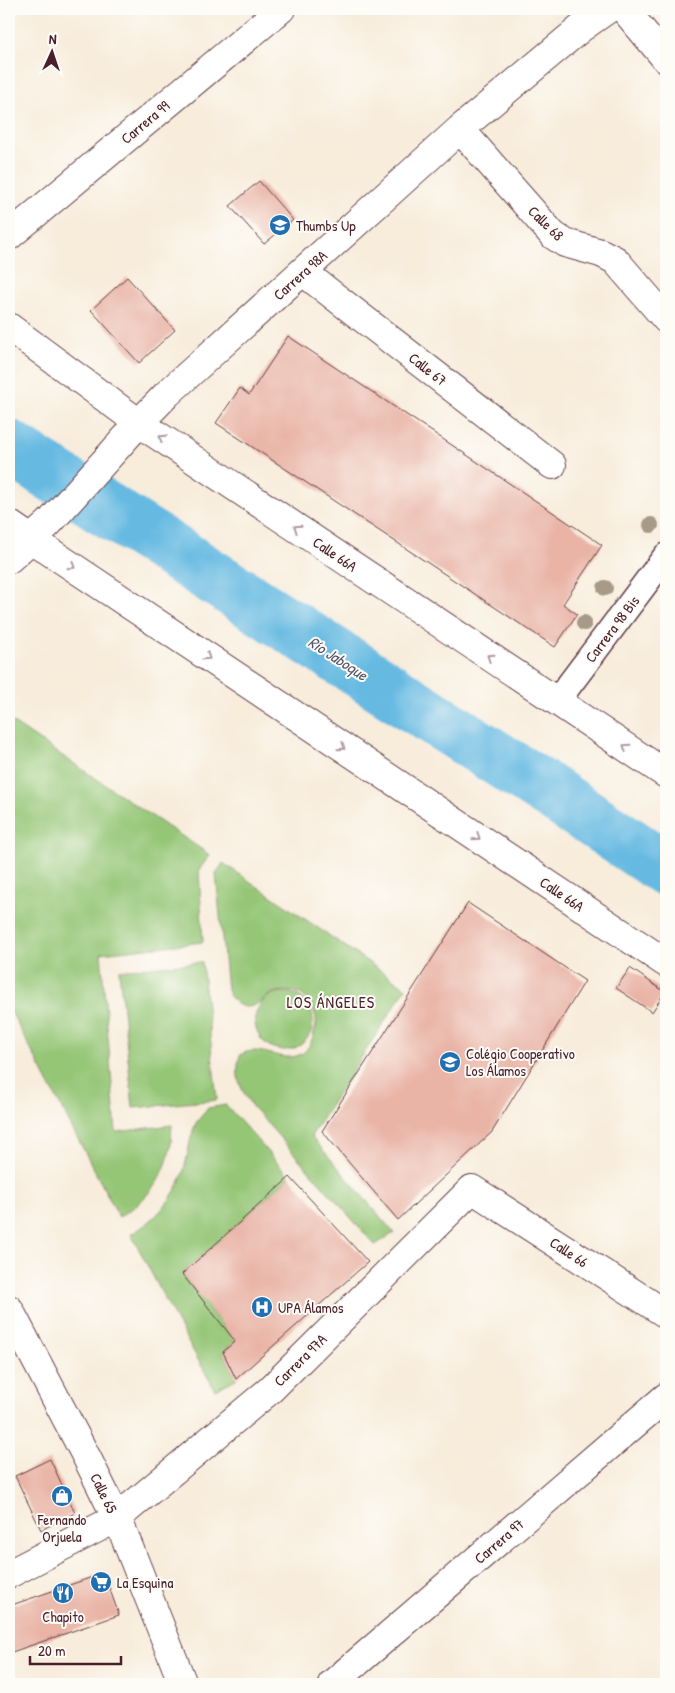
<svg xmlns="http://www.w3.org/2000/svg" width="675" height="1693" viewBox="0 0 675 1693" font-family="'Patrick Hand',sans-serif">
<rect width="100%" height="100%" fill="#fdfcf7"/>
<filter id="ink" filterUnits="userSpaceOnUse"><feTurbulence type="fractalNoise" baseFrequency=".02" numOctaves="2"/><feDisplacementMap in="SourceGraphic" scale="10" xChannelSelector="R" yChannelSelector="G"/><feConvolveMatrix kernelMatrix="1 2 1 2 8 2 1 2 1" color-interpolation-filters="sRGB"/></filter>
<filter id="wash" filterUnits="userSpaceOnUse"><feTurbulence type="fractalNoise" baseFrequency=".0096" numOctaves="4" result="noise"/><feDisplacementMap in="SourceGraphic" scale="20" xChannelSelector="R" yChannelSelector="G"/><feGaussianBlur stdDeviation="1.12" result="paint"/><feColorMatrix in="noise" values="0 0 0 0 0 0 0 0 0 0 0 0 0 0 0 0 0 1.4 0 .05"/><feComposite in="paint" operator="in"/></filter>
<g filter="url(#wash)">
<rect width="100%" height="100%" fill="#f8ecdb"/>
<path fill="#94c676" stroke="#6f7250" d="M9 720 210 855 199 870 203 942 101 953 116 1132 172 1125C171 1133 172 1141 170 1149 165 1179 145 1202 119 1217L9 1008Z
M223 863 406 988 311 1136 394 1233 375 1245 251 1105C240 1086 234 1078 240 1055 260 1042 282 1066 303 1053 310 1047 313 1038 315 1029 318 1021 315 1011 310 1004 308 1001 305 997 302 995 294 989 277 990 269 995 265 998 261 1002 257 1004 243 1012 231 1002 227 990L216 874Z
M202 962 217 1100 133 1108 119 970Z
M255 1021a29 29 0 1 1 58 0a29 29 0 1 1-58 0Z
M226 1105 290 1177 182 1274 235 1341 223 1352 236 1379 215 1390 178 1324 131 1234C155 1221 174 1199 183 1173 188 1157 189 1138 196 1123 199 1118 205 1113 208 1108Z"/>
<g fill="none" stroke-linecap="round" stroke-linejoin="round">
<path stroke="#66bae2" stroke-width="55" d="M9 447 556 796 666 869"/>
</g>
<g id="blocks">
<path fill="#e9b4a6" d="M259 181 293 220 264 244 230 206Z
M127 277 175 330 139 363 91 310Z
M288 336 602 545 563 604 577 614 555 647 216 423 240 388 249 395Z
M468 903 585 981 492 1132 398 1220 322 1131Z
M630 968 665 992 652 1012 616 988Z
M290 1177 368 1262 236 1379 223 1352 235 1341 182 1274Z
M50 1459 75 1513 41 1530 15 1476Z
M104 1573 119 1615 9 1653V1606Z"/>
</g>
</g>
<g filter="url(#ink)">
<use href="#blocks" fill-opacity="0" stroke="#643e45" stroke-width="1"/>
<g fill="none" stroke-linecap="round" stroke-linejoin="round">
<g stroke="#643e45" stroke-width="28">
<path id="pedestrian" d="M557 701 666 556"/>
</g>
<g stroke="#643e45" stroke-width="30">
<path id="minor" d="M624 9 666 59
M460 129 553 235 565 243 601 253 615 260 666 319
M9 236 281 9
M303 272 552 465
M139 423 167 394 460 129 581 28 608 9
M9 524 31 539
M9 1309 88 1460 121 1527 183 1684
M9 1574 117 1518 270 1390 472 1189 666 1314
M332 1684 666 1397"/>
</g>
<g stroke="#643e45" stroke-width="30">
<path id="tertiary" d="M9 327 139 423 666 774
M31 539 666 963
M9 559 49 523 139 423"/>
</g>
<use href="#pedestrian" stroke="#fff" stroke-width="25"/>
<use href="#minor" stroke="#fff" stroke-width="28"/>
<use href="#tertiary" stroke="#fff" stroke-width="28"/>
</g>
<g fill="#a79b88">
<circle cx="651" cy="525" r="8"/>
<circle cx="605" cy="588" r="8"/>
<circle cx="584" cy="623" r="8"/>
</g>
<defs><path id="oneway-chevron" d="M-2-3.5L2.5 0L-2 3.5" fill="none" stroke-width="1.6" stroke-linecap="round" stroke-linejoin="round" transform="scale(1.25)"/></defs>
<g stroke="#ae9aa0">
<use href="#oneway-chevron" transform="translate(162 438) rotate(-146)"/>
<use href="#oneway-chevron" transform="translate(297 528) rotate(-146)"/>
<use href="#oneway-chevron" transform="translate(72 566) rotate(34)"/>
<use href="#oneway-chevron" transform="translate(207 657) rotate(34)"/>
<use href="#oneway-chevron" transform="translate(490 657) rotate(-146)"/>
<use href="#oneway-chevron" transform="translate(342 747) rotate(34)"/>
<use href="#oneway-chevron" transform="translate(626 747) rotate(-146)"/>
<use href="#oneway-chevron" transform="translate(477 837) rotate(34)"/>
</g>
</g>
<defs>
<g id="school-disc" transform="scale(1.125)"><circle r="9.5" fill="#1f6fb2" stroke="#fdfcf7"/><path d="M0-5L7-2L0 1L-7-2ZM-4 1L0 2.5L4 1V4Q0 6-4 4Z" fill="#fff"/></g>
<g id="hospital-disc" transform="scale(1.125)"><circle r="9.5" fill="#1f6fb2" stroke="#fdfcf7"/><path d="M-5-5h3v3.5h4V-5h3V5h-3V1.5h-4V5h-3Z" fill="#fff"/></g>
<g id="shop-disc" transform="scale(1.125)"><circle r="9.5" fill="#1f6fb2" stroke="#fdfcf7"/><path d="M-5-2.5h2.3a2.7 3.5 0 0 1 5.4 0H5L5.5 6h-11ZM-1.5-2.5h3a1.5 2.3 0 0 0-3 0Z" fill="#fff"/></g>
<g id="supermarket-disc" transform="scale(1.125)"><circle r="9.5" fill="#1f6fb2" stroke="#fdfcf7"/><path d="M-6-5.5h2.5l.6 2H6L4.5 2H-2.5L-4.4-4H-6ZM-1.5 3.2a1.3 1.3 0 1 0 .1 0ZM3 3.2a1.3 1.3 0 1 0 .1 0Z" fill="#fff"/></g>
<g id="restaurant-disc" transform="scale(1.125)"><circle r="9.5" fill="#1f6fb2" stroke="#fdfcf7"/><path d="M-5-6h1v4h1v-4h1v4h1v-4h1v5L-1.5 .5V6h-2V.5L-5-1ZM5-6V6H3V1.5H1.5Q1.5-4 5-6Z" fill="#fff"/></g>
</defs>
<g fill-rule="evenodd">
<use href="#school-disc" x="280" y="225"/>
<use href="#school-disc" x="450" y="1062"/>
<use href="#hospital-disc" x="262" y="1307"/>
<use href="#shop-disc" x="62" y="1496"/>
<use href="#supermarket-disc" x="101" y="1582"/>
<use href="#restaurant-disc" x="63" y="1593"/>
</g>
<g text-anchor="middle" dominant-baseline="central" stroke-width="4" stroke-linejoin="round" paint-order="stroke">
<g font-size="15" fill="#4a1f2b" stroke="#fdfcf7">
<text transform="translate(145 122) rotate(-40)">Carrera 99</text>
<text transform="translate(546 223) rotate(44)">Calle 68</text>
<text transform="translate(300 275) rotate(-42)">Carrera 98A</text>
<text transform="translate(428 369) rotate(38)">Calle 67</text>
<text transform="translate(335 554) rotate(34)">Calle 66A</text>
<text transform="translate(612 629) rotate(-53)">Carrera 98 Bis</text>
<text transform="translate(562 894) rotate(34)">Calle 66A</text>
<text transform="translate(569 1252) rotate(33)">Calle 66</text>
<text transform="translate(300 1360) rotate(-45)">Carrera 97A</text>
<text transform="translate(104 1493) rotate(64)">Calle 65</text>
<text transform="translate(499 1541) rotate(-41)">Carrera 97</text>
</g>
<g font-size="15" fill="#4a1f2b" stroke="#fdfcf7" text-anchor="start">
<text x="296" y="225">Thumbs Up</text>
<text x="466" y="1053">Colégio Cooperativo<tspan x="466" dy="17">Los Álamos</tspan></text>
<text x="278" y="1307">UPA Álamos</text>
<text x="62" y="1519" text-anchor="middle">Fernando<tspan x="62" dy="17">Orjuela</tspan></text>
<text x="117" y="1582">La Esquina</text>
<text x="63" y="1616" text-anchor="middle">Chapito</text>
</g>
<g font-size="16" font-style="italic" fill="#54556b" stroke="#fdfcf7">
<text transform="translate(338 658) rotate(33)">Río Jaboque</text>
</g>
<g font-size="16" letter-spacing="1" fill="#4a1f2b" stroke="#fdfcf7">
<text x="331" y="1002">LOS ÁNGELES</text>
</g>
</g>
<rect width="675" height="1693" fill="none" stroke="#fdfcf7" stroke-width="30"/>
<g transform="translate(52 52) rotate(3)" stroke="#fdfcf7" stroke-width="4" paint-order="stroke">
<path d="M0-4L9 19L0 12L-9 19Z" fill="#4a1f2b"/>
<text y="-8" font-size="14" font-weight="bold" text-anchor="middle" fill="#4a1f2b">N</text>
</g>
<path d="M30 1656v8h91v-8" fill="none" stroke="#4a1f2b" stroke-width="2.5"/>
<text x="38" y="1656" font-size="15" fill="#4a1f2b" stroke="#fdfcf7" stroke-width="4" paint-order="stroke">20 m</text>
</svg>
